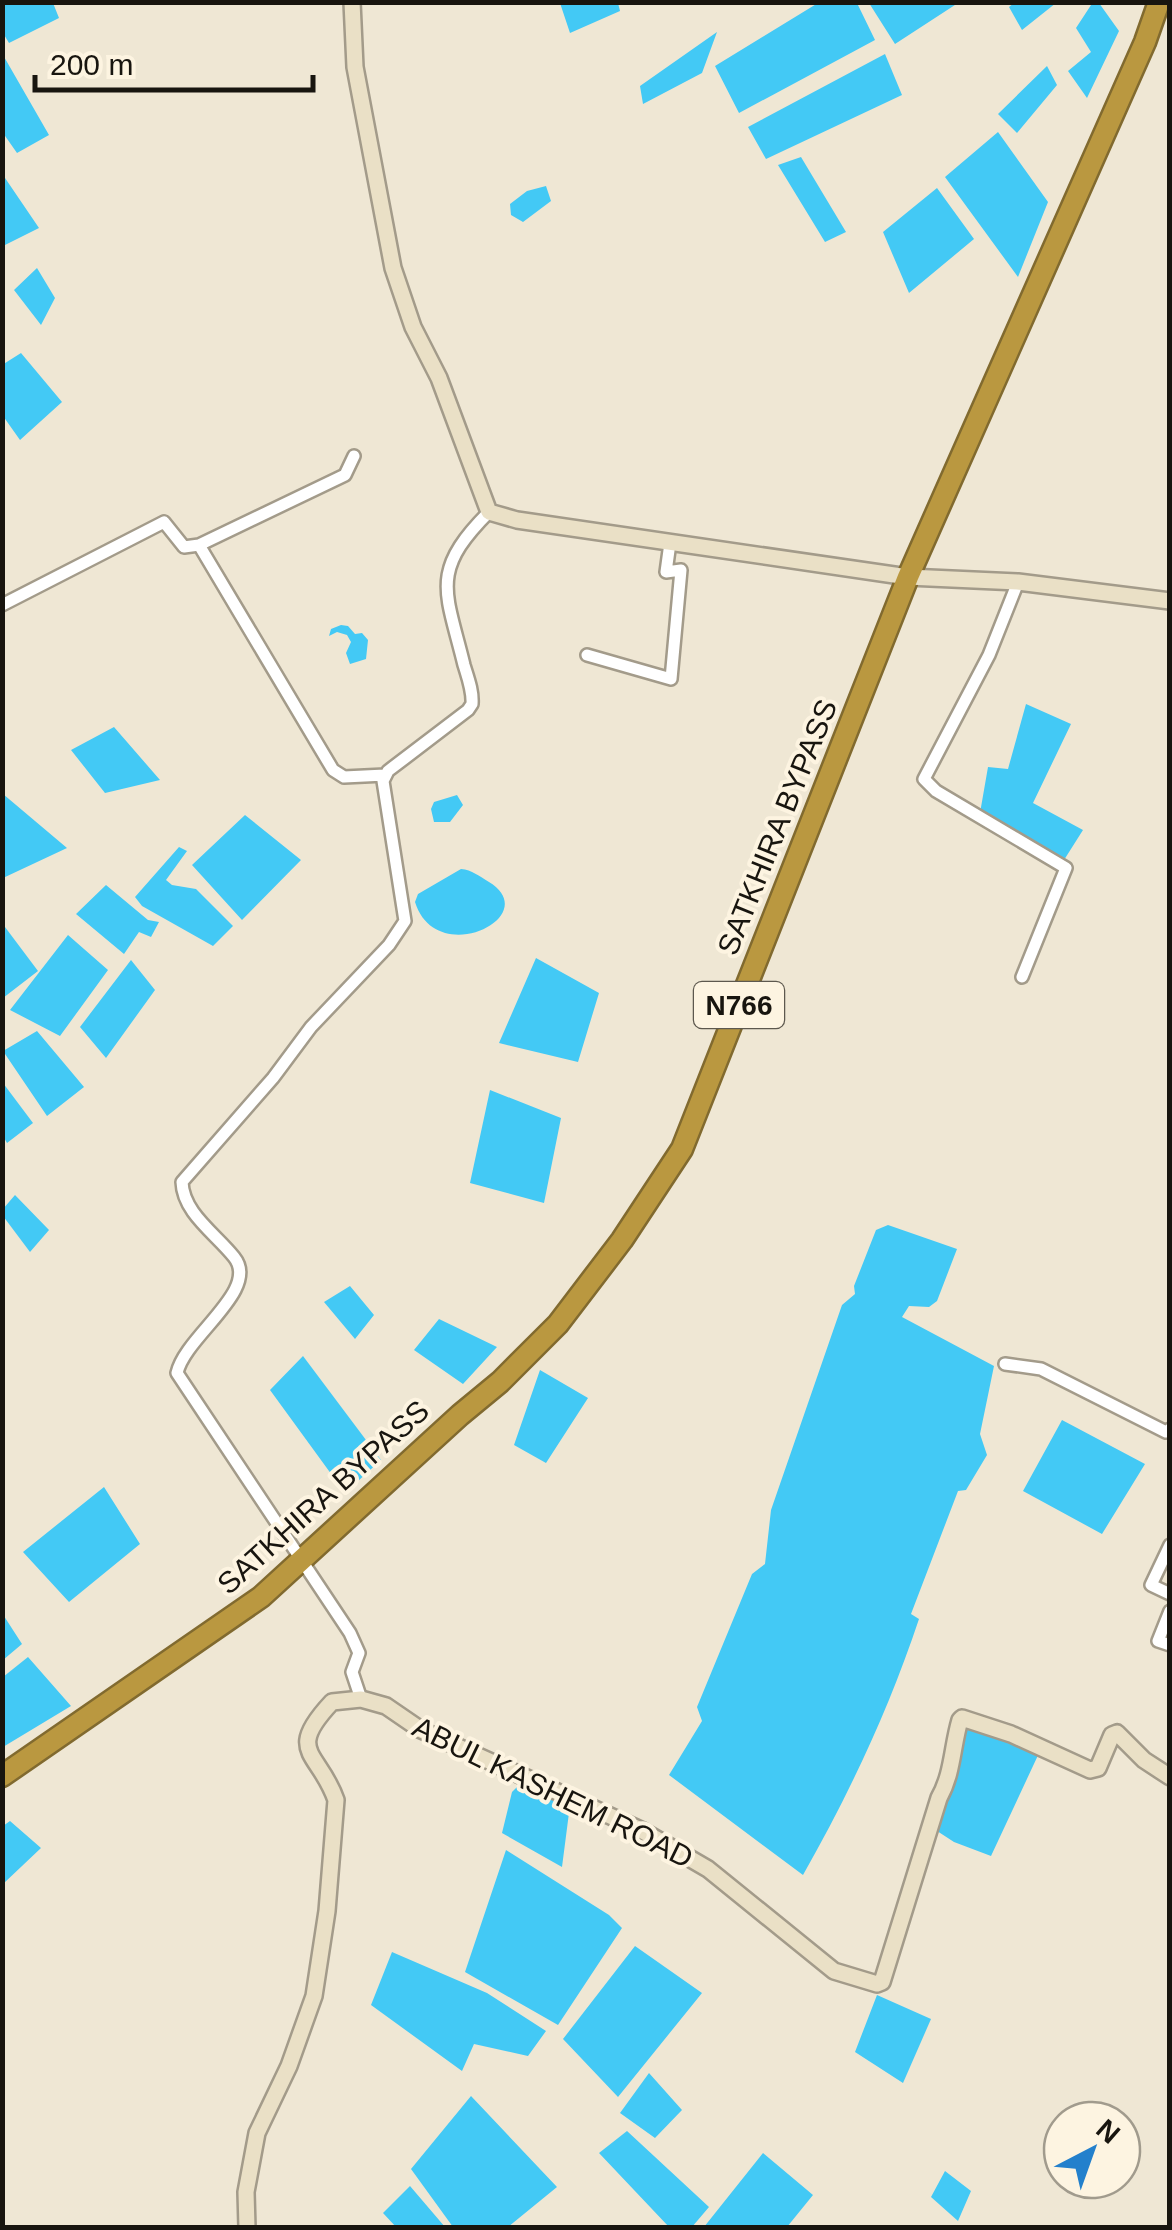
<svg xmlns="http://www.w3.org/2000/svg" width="1172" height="2230" viewBox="0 0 1172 2230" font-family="Arial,sans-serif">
<rect width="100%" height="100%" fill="#efe7d4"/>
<path fill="#43c9f5" d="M1093 2 1099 3 1119 31 1087 98 1068 71 1091 52 1076 28Z
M2 3H53L59 18 9 43 3 33Z
M560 3H618L620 11 570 33Z
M818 3H857L875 40 739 113 715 66Z
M869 3H958L895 44Z
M1014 3V2L1056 3 1022 30 1009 7Z
M717 32 702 73 643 104 640 86Z
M885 54 902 95 766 159 748 127Z
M3 55 49 135 17 153 3 133Z
M1047 66 1057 85 1017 133 998 114Z
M998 132 1048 202 1018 277 945 177Z
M801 157 846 232 825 242 778 165Z
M3 175 39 228 3 246H2Z
M546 186 551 201 523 222 511 215 510 204 527 191Z
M937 188 974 239 909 293 883 232Z
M37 268 55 298 41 325 14 290Z
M21 353 62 402 20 440 3 416 2 365Z
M341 625 348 626 355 634 362 633 368 640 366 659 350 664 346 653 351 642 347 635 337 632 329 636 331 629Z
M1026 704 1071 724 1033 803 1083 830 1064 860 980 813 988 767 1008 769Z
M114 727 160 780 105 793 71 750Z
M2 794H3L67 848 3 878Z
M457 795 463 805 450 822H434L431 809 434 802Z
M245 815 301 860 242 920 192 865Z
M179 847 187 851 166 880 172 885 196 889 233 926 213 946 142 906 135 897Z
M461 869C472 870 479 876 489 882 545 916 436 970 415 902L418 894Z
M106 885 148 920 159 922 151 937 139 932 124 954 76 914Z
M2 923 38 971 3 998H2Z
M68 935 108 970 60 1036 10 1010Z
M536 958 599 993 578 1062 499 1043Z
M131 960 155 990 106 1058 80 1027Z
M37 1031 84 1087 47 1116 3 1051Z
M3 1083 33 1123 7 1143 3 1136Z
M490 1090 561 1118 544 1203 470 1183Z
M15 1195 49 1230 30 1252 3 1216V1209Z
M888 1225 957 1249 937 1301 929 1307 909 1306 902 1317 994 1366 980 1434 987 1455 966 1490 958 1491 911 1614 919 1619C889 1709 850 1792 803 1875L669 1775 702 1721 697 1707 752 1574 765 1564 771 1510 842 1305 855 1294 854 1286 876 1230Z
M350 1286 374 1315 355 1339 324 1302Z
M439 1319 497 1347 463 1384 414 1350Z
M303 1356 381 1460 345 1493 270 1390Z
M540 1370 588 1398 546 1463 514 1445Z
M1062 1420 1145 1464 1102 1534 1023 1491Z
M104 1487 140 1544 69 1602 23 1552Z
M2 1613 22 1644 3 1660H2Z
M28 1657 71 1706 3 1747V1677Z
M964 1723 1040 1751 991 1856 954 1842 934 1829Z
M520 1784 570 1805 562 1867 502 1833 512 1792Z
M10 1821 41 1848 3 1884V1826Z
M506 1850 609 1915 622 1928 558 2025 465 1972Z
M635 1946 702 1993 618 2097 563 2039Z
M392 1952 487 1993 546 2031 528 2056 474 2044 462 2071 371 2005Z
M877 1995 931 2019 903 2083 855 2052Z
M649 2073 682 2110 655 2138 620 2113Z
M471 2096 557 2187 508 2227H453L411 2169Z
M627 2131 709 2207 692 2227H669L599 2153Z
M763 2153 813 2195 787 2227H704Z
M945 2171 971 2191 958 2221 931 2197Z
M410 2186 445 2227H396L383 2213Z"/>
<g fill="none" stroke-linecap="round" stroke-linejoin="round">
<g stroke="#a39b8a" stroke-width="16">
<path id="street" d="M199 545 345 475 354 456
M1018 582 989 655 924 779 936 791 1066 868 1022 977
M2 605 164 522 184 547 199 545 333 770 344 777 385 775
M587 655 671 679 681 570 666 572 670 543
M1005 1364 1041 1369 1166 1432 1170 1429
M1170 1545 1151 1585 1170 1594
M1170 1611 1158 1641 1170 1645
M361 1699 352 1672 359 1653 350 1633 177 1373C185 1336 261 1290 234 1257 216 1234 183 1213 182 1182L273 1078 311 1027 389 945 405 921 383 781 388 771 468 710 472 704C473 691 468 678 464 665 446 591 429 572 489 512"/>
</g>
<g stroke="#a39b8a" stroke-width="20">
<path id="secondary" d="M352 2 355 67 393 268 413 327 439 378 489 512 517 520 908 577 1018 582 1170 601
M247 2228 246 2192 257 2133 289 2066 314 1996 327 1911 336 1800C319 1751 284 1753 332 1702L361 1699 386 1706 421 1730 641 1830 708 1869 834 1971 877 1984 882 1982 939 1798C953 1773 952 1747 960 1720L962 1718 1011 1734 1090 1770 1098 1768 1112 1735 1117 1733 1144 1760 1170 1777"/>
</g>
<g stroke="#816a2f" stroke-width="25">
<path id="highway" d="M2 1776 261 1597 460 1415 500 1382 558 1324 622 1240 682 1149 908 577 1145 42 1159 2"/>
</g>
<use href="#street" stroke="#fff" stroke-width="11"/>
<use href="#secondary" stroke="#eae0c6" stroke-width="15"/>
<use href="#highway" stroke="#ba9840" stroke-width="20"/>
</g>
<g text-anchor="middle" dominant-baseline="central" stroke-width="8" stroke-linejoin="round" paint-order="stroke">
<rect fill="#fdf4e1" stroke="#5d584e" stroke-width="2.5" x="694" y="982" width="90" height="46" rx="8"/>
<g font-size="28" font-weight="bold" fill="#18150f">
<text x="739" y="1005">N766</text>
</g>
<g font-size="30" fill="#18150f" stroke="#fdf4e1">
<text transform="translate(777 827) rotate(-68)">SATKHIRA BYPASS</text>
<text transform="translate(323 1497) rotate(-42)">SATKHIRA BYPASS</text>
<text transform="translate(553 1792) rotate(26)">ABUL KASHEM ROAD</text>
</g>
</g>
<rect width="1172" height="2230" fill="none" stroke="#18150f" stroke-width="10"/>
<g transform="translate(1092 2150) rotate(41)"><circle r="48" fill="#fdf4e1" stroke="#a19b8d" stroke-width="2.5"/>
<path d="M0-8L18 38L0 25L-18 38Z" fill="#2380cc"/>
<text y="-15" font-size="28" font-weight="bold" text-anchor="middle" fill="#18150f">N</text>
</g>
<path d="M35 75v15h278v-15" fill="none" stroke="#18150f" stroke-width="5"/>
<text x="50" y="75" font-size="30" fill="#18150f" stroke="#fdf4e1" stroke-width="8" paint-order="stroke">200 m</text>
</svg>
